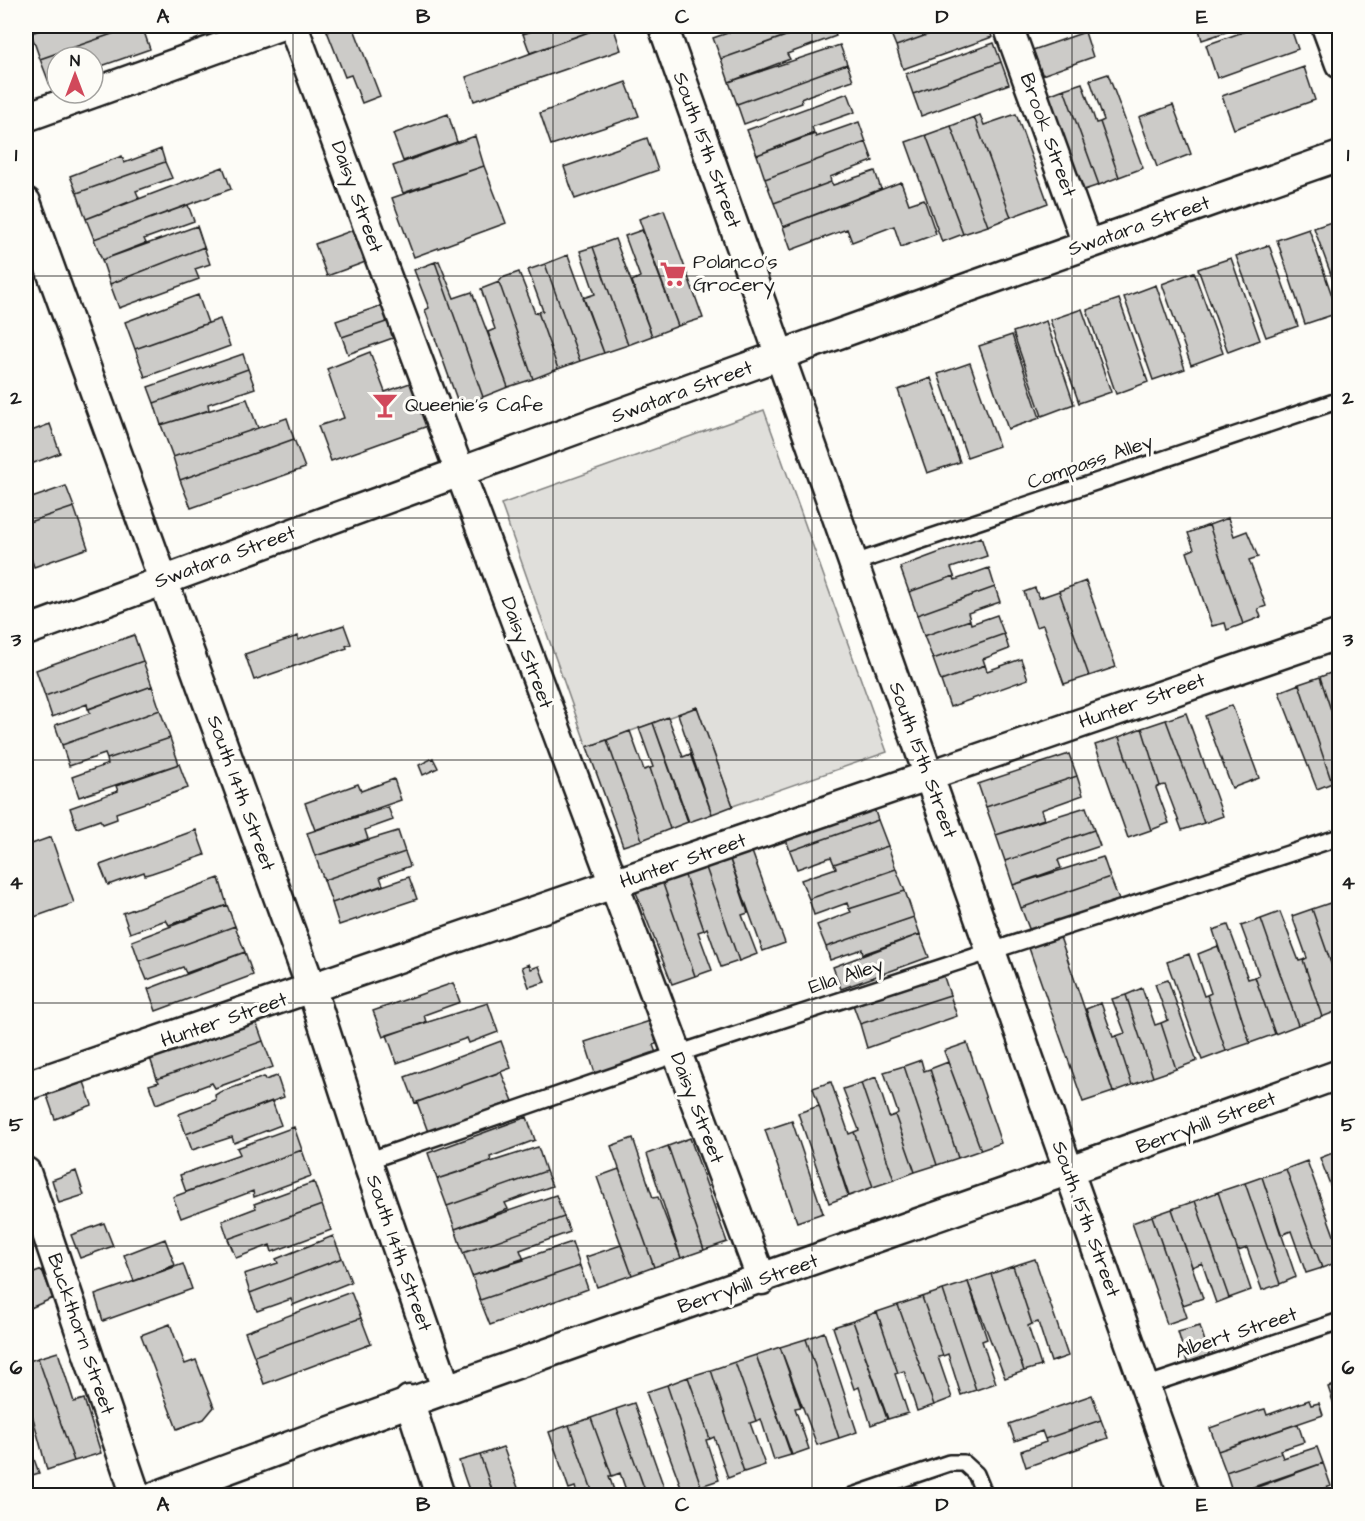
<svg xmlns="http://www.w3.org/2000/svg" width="1365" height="1521" viewBox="0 0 1365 1521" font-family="'Architects Daughter',sans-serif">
<rect width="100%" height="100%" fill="#fdfcf7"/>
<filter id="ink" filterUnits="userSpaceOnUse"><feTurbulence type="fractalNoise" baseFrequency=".0167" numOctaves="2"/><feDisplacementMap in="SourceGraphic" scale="12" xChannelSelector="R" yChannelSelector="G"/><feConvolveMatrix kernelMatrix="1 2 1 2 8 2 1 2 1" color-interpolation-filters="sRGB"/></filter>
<g filter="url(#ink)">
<path fill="#e0dfdb" stroke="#7e7e7c" stroke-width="1.5" d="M764 410 887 752 733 806 697 707 587 747 501 504Z"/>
<path fill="#cccbc8" stroke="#1c1c1c" stroke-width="1.5" d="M53 26H135L40 59 31 33Z
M135 26H142L150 49 93 69V57H57V82L50 85 40 59Z
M325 26H353L380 96 362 103 351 75 345 77Z
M520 26H547L523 34Z
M547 26H605L530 53 523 34Z
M605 26H613L621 50 474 101 466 77Z
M748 26H813L721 59 713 38Z
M814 26H833L836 36 787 54 790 59 729 82 721 59Z
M900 26H952L896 46 889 29Z
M952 26H988L992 37 903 69 896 46Z
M1198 26H1244L1202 40Z
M1260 26H1290L1298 49 1217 78 1206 45Z
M1085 32 1093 57 1042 75 1033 50Z
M994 43 1001 62 913 94 906 74Z
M840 45 847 64 737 104 729 82Z
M1001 62 1009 84 921 116 913 94Z
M847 64 853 80 810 95 801 99 802 103 744 124 737 104Z
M1304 67 1315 100 1234 129 1222 96Z
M1108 74 1143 168 1119 177 1100 122 1104 120 1090 80Z
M626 82 639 116 551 145 540 113Z
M1082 83 1096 123 1100 122 1119 177 1099 185 1064 89Z
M1064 89 1099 185 1078 192 1043 97Z
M848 93 855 112 812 127 814 133 757 155 747 130Z
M1173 105 1191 154 1157 167 1139 117Z
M448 114 457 142 403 161 393 134Z
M1016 114 1048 203 1011 217 974 117 980 115 984 125Z
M974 117 1011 217 988 226 951 126Z
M859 122 866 142 765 179 757 155 815 134 816 137Z
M951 126 988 226 963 234 926 135Z
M926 135 963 234 942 242 906 142Z
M475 136 484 166 403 193 393 166Z
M647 138 658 170 575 199 564 167Z
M866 142 873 161 830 177 831 182 774 203 765 179Z
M161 149 165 162 77 193 70 176 122 156 124 163Z
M165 162 172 178 136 191 139 198 86 219 77 193Z
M484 166 506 223 414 257 392 198Z
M223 167 231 189 94 239 86 219Z
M875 171 881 189 783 227 774 203 831 182 833 185Z
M901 182 909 204 924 199 936 234 901 247 894 226 852 242 847 229 791 250 783 227Z
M188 205 194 221 144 239 146 243 102 260 94 239Z
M664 210 703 318 678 326 639 219Z
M1340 219V299L1314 228Z
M197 226 204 247 110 284 102 260Z
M359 228 371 260 327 276 315 244Z
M1309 229 1338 313 1305 324 1277 240Z
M642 230 678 326 652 336 632 281 640 277 625 236Z
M615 239 652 336 628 345 593 247Z
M1269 245 1298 326 1266 337 1236 256Z
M204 247 210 264 195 269 199 279 119 308 110 284Z
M593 247 628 345 604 353 583 298 595 294 580 251Z
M568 255 604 353 580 361 545 264Z
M1231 258 1260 340 1228 352 1198 269Z
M439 261 454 298 472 292 508 387 483 397 435 262Z
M435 262 483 397 459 405 425 310 429 308 414 270Z
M545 264 580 361 558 369 538 312 543 311 528 270Z
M519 272 535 313 538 312 558 369 533 379 499 282 502 278Z
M1194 272 1223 353 1191 365 1162 284Z
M499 282 533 379 508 387 488 332 495 329 481 289Z
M1156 285 1185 369 1153 380 1124 297Z
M198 295 208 323 135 349 125 322Z
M1119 299 1148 382 1116 394 1087 310Z
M392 302 398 318 342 337 336 321Z
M1082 309 1111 392 1079 403 1050 320Z
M398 318 404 334 348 354 342 337Z
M220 319 230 346 145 377 135 349Z
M1046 321 1074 404 1042 416 1013 332Z
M1012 335 1040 418 1008 429 979 346Z
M370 352 385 392 421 379 436 423 331 461 318 426 344 418 327 369Z
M243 354 248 369 154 403 148 387Z
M970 363 999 446 967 457 938 374Z
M248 369 255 388 208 404 209 410 161 425 154 403Z
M931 378 960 462 927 473 898 390Z
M247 399 258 428 173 457 161 425Z
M287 418 294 439 180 480 173 457Z
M50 424 60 453 26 466V433Z
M294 439 305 468 191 508 180 480Z
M66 486 74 507 26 523V500Z
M74 507 88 548 34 567 30 555 26 556V523Z
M1228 518 1234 536 1247 531 1258 557 1249 560 1266 606 1258 609 1261 617 1243 624 1209 525Z
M1209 525 1243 624 1227 630 1225 623 1212 626 1187 552 1194 549 1188 533Z
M981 537 987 556 951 568 954 576 909 592 900 567Z
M989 568 995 587 917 615 909 592 954 576 955 580Z
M1086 581 1116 667 1089 676 1059 591Z
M995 587 1000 602 968 613 970 620 924 636 917 615Z
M1035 588 1039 598 1059 591 1089 676 1064 684 1043 625 1036 627 1024 592Z
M997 615 1004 634 933 659 924 636 970 620 971 624Z
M344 625 351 644 346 646 347 648 254 680 245 654 298 636V640Z
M1004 634 1009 649 983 659 985 665 941 681 933 659Z
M134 635 143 661 45 696 36 670Z
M1021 659 1028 679 950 707 941 681 985 665 987 671Z
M143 661 152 686 88 709 87 704 52 717 45 696Z
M1338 670 1340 727 1337 728 1320 677Z
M1320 677 1337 728 1333 729 1340 746V781L1332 783 1299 684Z
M1299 684 1332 783 1317 789 1279 692Z
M152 686 160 710 62 745 55 725 90 713 89 709Z
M1232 705 1259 778 1232 788 1205 716Z
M697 707 733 806 712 814 678 714Z
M160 710 170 738 107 759 105 754 69 766 62 745Z
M1186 713 1223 816 1204 823 1166 720Z
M668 717 683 757 690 754 712 814 689 822 653 723Z
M1166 720 1204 823 1182 830 1165 785 1160 786 1142 728Z
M653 723 688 822 670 829 650 768 653 767 639 728Z
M1142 728 1160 786 1156 788 1169 823 1151 830 1119 737Z
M630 731 644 770 650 768 670 829 642 840 607 740Z
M1119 737 1151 830 1128 838 1095 745Z
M170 738 179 764 79 797 72 777 108 764 107 759Z
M607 740 642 840 623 846 587 747Z
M1069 754 1077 776 986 807 978 784Z
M433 758 438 768 423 775 419 765Z
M179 764 188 788 116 813 117 819 103 824 100 820 77 828 70 808 118 791 116 786Z
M1077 776 1083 795 1041 810 1044 819 996 835 986 807Z
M394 779 401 800 315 830 305 803 358 784 361 791Z
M870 796 878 820 790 851 782 828Z
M388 807 393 820 365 830 368 839 315 856 307 833Z
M1086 807 1094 830 1005 861 996 835Z
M878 820 888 846 834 864 831 857 797 869 790 851Z
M196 830 205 855 152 873 145 875 144 872 108 885 100 865Z
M1094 830 1100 846 1058 860 1061 868 1013 885 1005 861Z
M398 831 405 852 324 880 315 856Z
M51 837 74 903 26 920V846Z
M750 846 785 943 763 951 728 854Z
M888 846 896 869 809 899 801 880 836 868 834 864Z
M405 852 410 866 380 877 383 885 332 903 324 880Z
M728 854 748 913 742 915 757 954 739 961 704 862Z
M1103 857 1110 877 1021 908 1013 885Z
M704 862 739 961 721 967 707 928 704 930 683 870Z
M896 869 905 891 849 909 847 903 814 915 809 899Z
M683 870 704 930 698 932 712 970 695 976 661 878Z
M409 877 417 899 339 925 332 903Z
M1110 877 1119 900 1030 931 1021 908Z
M219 878 227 905 169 925 166 920 130 933 123 913Z
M661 878 695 976 672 984 634 887Z
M905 891 914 917 826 947 817 925 851 912 849 909Z
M1330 903 1340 930V989L1312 909Z
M227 905 235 926 139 961 132 941Z
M1312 909 1340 989V1010L1322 1017 1303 960 1307 958 1292 916Z
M1280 912 1299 961 1303 960 1322 1017 1298 1025 1261 919Z
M914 917 920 934 863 954 862 949 830 960 826 947Z
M1261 919 1298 1025 1275 1034 1255 977 1259 975 1241 926Z
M1228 925 1248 979 1255 977 1275 1034 1250 1043 1213 930Z
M235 926 245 952 186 973 183 967 147 980 139 961Z
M920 934 929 957 841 989 833 967Z
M1060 937 1113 1092 1083 1102 1029 948Z
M1218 946 1250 1043 1226 1051 1207 995 1211 993 1198 954Z
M245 952 253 975 156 1011 148 989Z
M1189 954 1204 996 1207 995 1226 1051 1202 1060 1167 962Z
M529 964 531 969 539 966 545 982 529 987 522 967Z
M942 971 950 995 860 1024 852 1002Z
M1168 980 1197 1061 1176 1069 1161 1023 1168 1020 1155 984Z
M453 983 460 1002 424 1015 426 1022 383 1037 373 1011Z
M1142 988 1155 1025 1161 1023 1176 1069 1153 1077 1126 995Z
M950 995 957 1016 867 1048 860 1024Z
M1126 995 1153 1077 1132 1085 1116 1036 1125 1033 1112 999Z
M488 1003 498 1032 469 1043 467 1038 397 1063 387 1035Z
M1101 1003 1113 1037 1116 1036 1132 1085 1113 1092 1086 1009Z
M254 1016 263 1041 157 1079 149 1055Z
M653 1020 660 1042 653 1045 656 1053 595 1073 585 1042Z
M263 1041 273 1067 215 1088 212 1083 156 1104 149 1085 159 1082 157 1079Z
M501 1041 511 1068 415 1103 405 1077Z
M967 1043 1001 1143 981 1150 944 1051Z
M921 1060 924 1071 930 1069 958 1158 937 1165 904 1066Z
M948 1062 981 1150 958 1158 930 1069Z
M904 1066 937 1165 915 1172 895 1115 898 1113 884 1072Z
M501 1072 513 1101 428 1132 417 1102Z
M82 1076 92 1105 55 1119 45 1090Z
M277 1076 284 1097 186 1134 179 1114 216 1100 215 1095 220 1092 264 1077 265 1080Z
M876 1077 889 1117 895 1115 915 1172 894 1180 861 1083Z
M831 1082 849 1134 854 1132 873 1187 849 1196 813 1088Z
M861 1083 894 1180 873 1187 854 1132 859 1130 843 1089Z
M272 1101 281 1125 234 1143 232 1137 192 1150 186 1134Z
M819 1106 848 1196 829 1203 798 1113Z
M527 1117 535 1140 490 1157 491 1161 437 1179 428 1153Z
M792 1121 823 1213 797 1222 765 1130Z
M294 1127 302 1150 186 1192 180 1175 240 1154 237 1148Z
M633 1138 653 1198 658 1197 681 1258 654 1267 611 1146Z
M690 1138 727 1242 704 1250 668 1146Z
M668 1146 704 1250 681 1258 647 1154Z
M538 1147 546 1171 447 1206 437 1179Z
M302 1150 311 1176 254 1197 253 1191 181 1218 173 1197Z
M1340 1150V1211L1320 1158Z
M1307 1161 1340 1252V1261L1322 1268 1286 1169Z
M619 1169 654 1267 632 1275 597 1177Z
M1286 1169 1322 1268 1306 1273 1291 1231 1281 1235 1262 1177Z
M76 1171 84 1195 59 1203 52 1180Z
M546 1171 552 1186 505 1203 508 1209 455 1229 447 1206Z
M1262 1177 1296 1277 1280 1284 1245 1183Z
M314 1182 322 1205 228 1239 222 1221 256 1208 254 1204Z
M1245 1183 1280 1284 1262 1290 1247 1248 1238 1251 1218 1192Z
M1218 1192 1251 1290 1229 1298 1195 1201Z
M556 1195 564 1217 463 1253 455 1229Z
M1195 1201 1229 1298 1216 1303 1202 1263 1192 1267 1172 1209Z
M322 1205 331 1230 272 1252 270 1245 236 1258 228 1239Z
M1172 1209 1203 1298 1183 1305 1152 1216Z
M1152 1216 1187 1317 1167 1324 1132 1223Z
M564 1217 570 1232 520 1250 524 1260 472 1276 463 1253Z
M104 1223 113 1246 80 1258 71 1235Z
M333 1236 342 1258 250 1293 244 1274 278 1263 276 1259Z
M165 1239 175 1265 134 1281 124 1255Z
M572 1242 580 1266 480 1300 472 1276Z
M621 1245 632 1275 597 1287 586 1257Z
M342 1258 351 1282 293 1305 291 1299 257 1311 250 1293Z
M1035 1259 1068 1356 1051 1362 1038 1322 1032 1324 1013 1266Z
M183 1264 192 1289 103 1321 95 1295Z
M580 1266 588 1289 490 1325 480 1300Z
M1013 1266 1032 1324 1028 1326 1041 1366 1024 1371 991 1274Z
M42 1270 53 1298 26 1310V1276Z
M991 1274 1024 1371 1005 1378 968 1282Z
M968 1282 987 1339 982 1341 996 1383 976 1390 943 1290Z
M943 1290 976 1390 961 1395 948 1354 943 1356 922 1297Z
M351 1292 361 1318 254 1356 245 1332Z
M922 1297 943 1356 938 1357 952 1398 934 1405 898 1305Z
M898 1305 934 1405 917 1411 904 1371 898 1373 877 1312Z
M877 1312 898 1373 895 1374 908 1413 888 1419 853 1321Z
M361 1318 371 1344 264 1384 254 1356Z
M853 1321 887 1419 871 1425 859 1387 854 1389 833 1327Z
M170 1324 185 1364 196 1360 214 1407 204 1419 177 1429 141 1335Z
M1200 1326 1210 1357 1188 1365 1178 1332Z
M824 1332 857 1432 839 1438 806 1339Z
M806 1339 839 1438 817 1445 780 1347Z
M780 1347 801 1407 795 1408 809 1449 792 1455 756 1355Z
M58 1352 74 1402 84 1399 101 1453 74 1461 38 1358Z
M756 1355 791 1455 774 1460 761 1419 756 1421 735 1362Z
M38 1358 74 1461 47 1470 26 1392V1362Z
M735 1362 756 1421 750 1423 765 1465 744 1472 711 1370Z
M711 1370 744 1472 728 1478 714 1437 710 1439 688 1377Z
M688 1377 710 1439 706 1440 719 1480 701 1486 667 1385Z
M1340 1383V1422L1328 1387Z
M667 1385 701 1486 683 1492 646 1392Z
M1092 1395 1101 1420 1045 1439 1042 1431 1015 1441 1009 1424Z
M1309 1400 1311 1405 1319 1403 1323 1415 1218 1451 1210 1428 1261 1410 1265 1409 1267 1415Z
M634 1403 667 1496H647L616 1409Z
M616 1409 647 1496H628L620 1473 612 1476 591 1418Z
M591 1418 612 1476H609L616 1496H594L569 1425Z
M1101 1420 1108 1438 1026 1467 1021 1451 1046 1442 1045 1439Z
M1298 1424 1304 1442 1280 1450 1281 1453 1226 1472 1218 1451Z
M569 1425 594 1496H578L575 1487 569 1489 549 1432Z
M26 1437 39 1473 26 1477Z
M503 1447 504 1449 521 1496H494L480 1455Z
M1317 1447 1323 1463 1233 1494 1226 1472 1281 1453 1283 1458Z
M480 1455 494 1496H471L459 1461Z
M1323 1463 1331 1486 1304 1496H1234Z"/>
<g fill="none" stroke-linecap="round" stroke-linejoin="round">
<g stroke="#1c1c1c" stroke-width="20">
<path id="service" d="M854 563 1340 400
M367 1161 677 1054 1340 837
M1145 1386 1340 1321
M852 1496 949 1463H964L976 1474 985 1496"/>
</g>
<g stroke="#1c1c1c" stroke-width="33">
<path id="minor" d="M293 26 762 1280
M663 26 1184 1496
M1008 26 1087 244
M1326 26 1340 64
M93 93 279 26
M26 117 93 93
M26 202 312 990 367 1161 446 1388
M26 631C463 471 900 309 1340 156
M26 1086C465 939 901 783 1340 634
M26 1172 136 1496
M409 1400 440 1496
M156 1496C548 1348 946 1216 1340 1074"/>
</g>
<use href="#service" stroke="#fdfcf7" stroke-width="15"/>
<use href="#minor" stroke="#fdfcf7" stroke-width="28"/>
</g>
</g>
<path fill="none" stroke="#1c1c1c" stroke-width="1.5" stroke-opacity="0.55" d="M293 26V1496M553 26V1496M812 26V1496M1072 26V1496M26 276H1340M26 518H1340M26 760H1340M26 1003H1340M26 1246H1340"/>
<defs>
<g id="supermarket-bare" transform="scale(2.07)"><path d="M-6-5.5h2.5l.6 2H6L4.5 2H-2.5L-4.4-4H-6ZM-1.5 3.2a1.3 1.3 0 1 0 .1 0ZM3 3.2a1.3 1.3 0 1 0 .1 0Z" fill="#d1495b" stroke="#fdfcf7" stroke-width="2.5" paint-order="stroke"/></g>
<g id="bar-bare" transform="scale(2.07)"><path d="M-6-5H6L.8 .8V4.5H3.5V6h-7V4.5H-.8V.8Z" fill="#d1495b" stroke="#fdfcf7" stroke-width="2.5" paint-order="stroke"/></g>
</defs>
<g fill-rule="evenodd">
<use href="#supermarket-bare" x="673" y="274"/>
<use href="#bar-bare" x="385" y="405"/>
</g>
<g text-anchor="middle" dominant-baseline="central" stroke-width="6" stroke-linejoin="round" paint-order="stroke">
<g font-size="20" fill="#1c1c1c" stroke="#fdfcf7">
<text transform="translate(1048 135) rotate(70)">Brook Street</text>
<text transform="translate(707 150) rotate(70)">South 15th Street</text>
<text transform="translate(357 197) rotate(70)">Daisy Street</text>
<text transform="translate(1139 226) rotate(-19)">Swatara Street</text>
<text transform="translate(682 392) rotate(-20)">Swatara Street</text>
<text transform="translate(1090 462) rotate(-19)">Compass Alley</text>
<text transform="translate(225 557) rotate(-20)">Swatara Street</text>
<text transform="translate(527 653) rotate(70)">Daisy Street</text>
<text transform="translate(1142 701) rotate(-19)">Hunter Street</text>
<text transform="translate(923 760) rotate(70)">South 15th Street</text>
<text transform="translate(241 793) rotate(70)">South 14th Street</text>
<text transform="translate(683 861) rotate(-19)">Hunter Street</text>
<text transform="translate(846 976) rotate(-18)">Ella Alley</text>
<text transform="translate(224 1020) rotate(-19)">Hunter Street</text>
<text transform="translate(697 1108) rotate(69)">Daisy Street</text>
<text transform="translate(1206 1123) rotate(-20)">Berryhill Street</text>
<text transform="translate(1086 1219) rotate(70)">South 15th Street</text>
<text transform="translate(399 1253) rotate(71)">South 14th Street</text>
<text transform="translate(748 1284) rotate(-19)">Berryhill Street</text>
<text transform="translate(1236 1333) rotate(-18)">Albert Street</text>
<text transform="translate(81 1334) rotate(71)">Buckthorn Street</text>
</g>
<g font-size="20" fill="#1c1c1c" stroke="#fdfcf7" text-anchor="start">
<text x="693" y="262">Polanco's<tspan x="693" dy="23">Grocery</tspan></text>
<text x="405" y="405">Queenie's Cafe</text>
</g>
</g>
<rect width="1365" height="1521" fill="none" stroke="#fdfcf7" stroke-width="66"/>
<g transform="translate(75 75)"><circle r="28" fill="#fdfcf7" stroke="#a3a29f" stroke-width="1.5"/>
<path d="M0-4.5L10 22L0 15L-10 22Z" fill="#d1495b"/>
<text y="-9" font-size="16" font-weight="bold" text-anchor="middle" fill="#1c1c1c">N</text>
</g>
<rect x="33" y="33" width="1299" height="1455" fill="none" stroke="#1c1c1c" stroke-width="2"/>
<g font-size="20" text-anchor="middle" font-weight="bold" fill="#1c1c1c">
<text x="163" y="23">A</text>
<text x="423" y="23">B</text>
<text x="682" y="23">C</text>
<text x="942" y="23">D</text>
<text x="1202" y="23">E</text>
<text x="16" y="161">1</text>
<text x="1348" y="161">1</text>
<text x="16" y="404">2</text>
<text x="1348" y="404">2</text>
<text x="16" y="646">3</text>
<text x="1348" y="646">3</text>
<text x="16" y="889">4</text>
<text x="1348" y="889">4</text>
<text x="16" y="1131">5</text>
<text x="1348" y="1131">5</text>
<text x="16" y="1374">6</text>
<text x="1348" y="1374">6</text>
<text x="163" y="1511">A</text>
<text x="423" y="1511">B</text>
<text x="682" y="1511">C</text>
<text x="942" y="1511">D</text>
<text x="1202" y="1511">E</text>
</g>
</svg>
